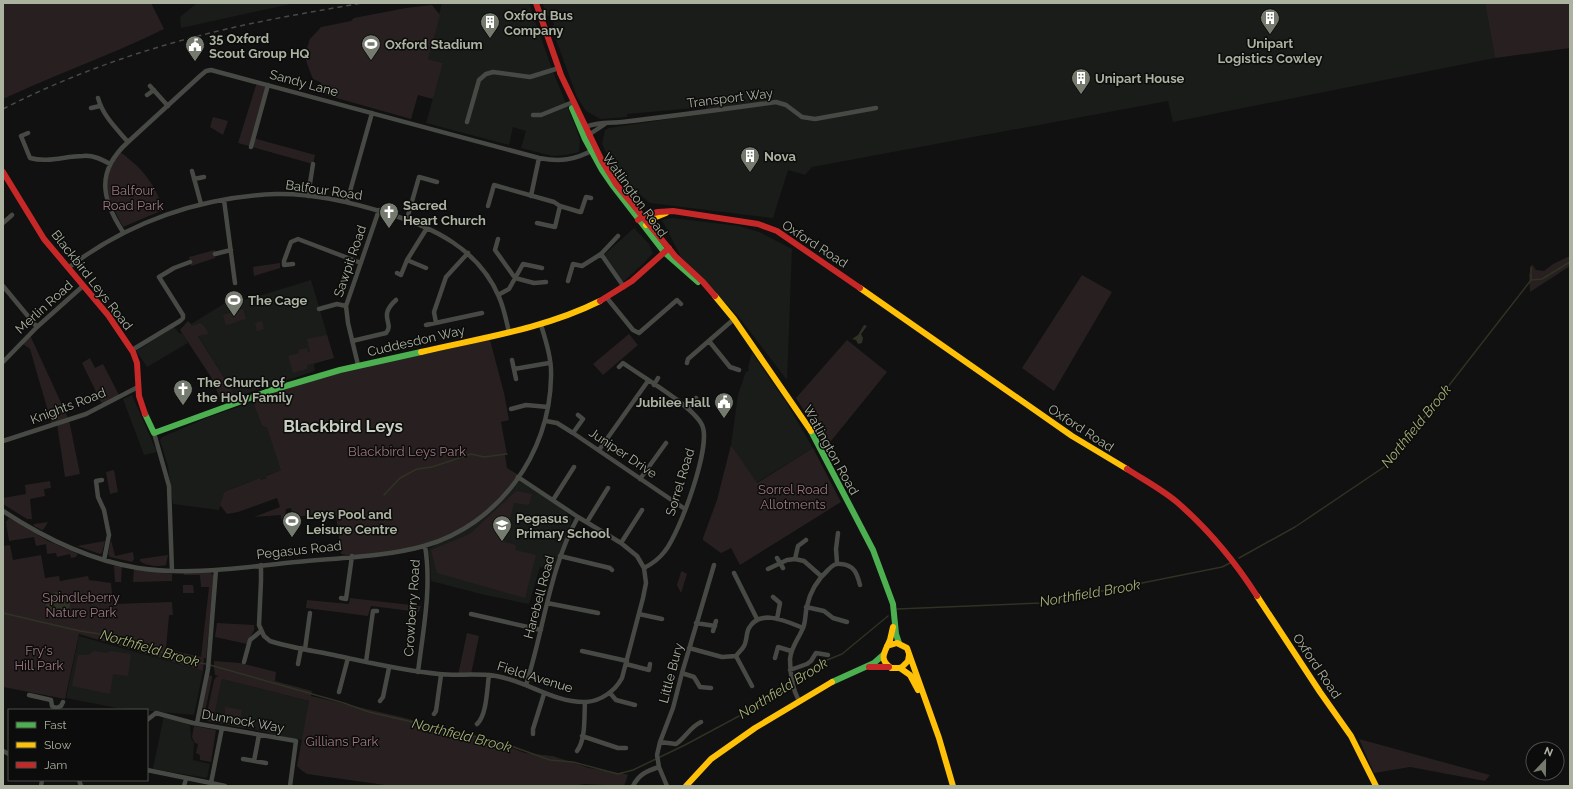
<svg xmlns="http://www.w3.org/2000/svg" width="1573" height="789" viewBox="0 0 1573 789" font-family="Raleway,sans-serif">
<rect width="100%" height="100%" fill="#101110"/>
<path fill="#1a1c1a" d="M197 3H295L181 28 180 17Z
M442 3H529L552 69 576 128 580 140 579 152 566 155 552 156 521 148 526 131 513 127 509 145 426 123 443 63 428 59Z
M542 3H1485L1495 58 1173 122 1168 101 812 167 805 175 788 170 773 218 650 203 619 177 602 144 605 130 609 128 708 113 706 107 627 114V117L600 119 586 111 577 97 552 29 554 24 552 18 548 16Z
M672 218 739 226 759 232 792 249 787 380 738 316 681 257 662 220Z
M634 228 649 244 653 253 645 262 622 283 604 255Z
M311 280 334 358 314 364 315 371 236 397 191 324 227 302 249 299Z
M174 327 180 334 182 333 188 343 147 367 136 351Z
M752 353 786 402 813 448 756 483 731 445 738 395 746 371 747 372 749 370 748 367Z
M132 395 157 452 144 455 123 399Z
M253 402 262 426 267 428 282 470 267 475V478L261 480 260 478 224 492 219 510 173 504 168 466 160 440 162 437 209 417Z
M518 477 553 500 569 515 572 520 555 570 540 567 529 604 485 595 431 581 430 560 428 551 430 548 449 537Z
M79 636 203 671 194 715 117 708 66 698Z
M222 679 309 701 303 740 277 736 265 732 224 724 221 722 214 716Z
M164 715 190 725 191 739 194 742 193 760 210 764 207 778 153 769Z"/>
<path fill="#282020" d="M3 3H151L164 29C111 55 56 74 3 99Z
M1485 3H1570V48L1495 58Z
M432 5 440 15 428 59 443 63 433 99 418 95 411 119 326 95 320 82 313 79 307 64 305 54 310 39 321 27 351 21 354 18 406 8Z
M257 82 268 85 253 138 315 155 313 164 238 143Z
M213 117 228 121 223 135 210 127Z
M120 152C141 167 156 184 163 210L123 227C107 196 99 184 120 152Z
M215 250V258L191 266 189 257Z
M1570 256V266L1530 292 1529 275 1532 264 1536 270 1544 271 1553 264Z
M280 263V268L254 276 253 267Z
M1082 275 1112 292 1054 391 1022 368Z
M243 309 246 319 226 325 223 315Z
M188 321 191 324 192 326 200 323 204 326 209 334 198 336 236 397 222 403 211 377 180 330Z
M262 321 264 329 257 331 255 323Z
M29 333 69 420 80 474 65 477 57 424 52 425 30 349 20 342Z
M629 334 638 345 603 375 593 364Z
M327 335 334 358 307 365V369L293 373 288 356 299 353V350L307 348 308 352H310L307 339Z
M489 336 504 393 509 420 501 422 507 455H505L507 468 520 476 482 517 449 537 404 550 352 556 341 554 336 515 329 513 294 517 293 516 291 508 286 509 285 518 281 519V515L254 517 280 507 277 498 238 512 227 514 220 505 224 492 260 478 261 480 267 478 266 476 281 470 267 428 262 426 253 402C327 367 410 354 489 336Z
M847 340 887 372 827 446 796 398Z
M90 358 95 368 103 364 119 395 102 404 82 363Z
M731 445 757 483 813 448 841 502 740 565 731 548 721 553 703 540V538L717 500Z
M114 470 118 492 110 494 106 472Z
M50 481 51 488 44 489 45 496 30 499 32 519H27L3 504V498L26 494 25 485Z
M516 491 532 494 529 505 514 503 504 542 516 545 515 550 536 555 525 598 437 573 431 550 470 534Z
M9 518 48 541 78 554 76 557 71 558 70 554 57 557 56 553 47 554 46 544 36 546 34 537 9 541 6 522Z
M48 522 44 529 42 530 34 526V524Z
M111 540 115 556 133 552 134 559 132 562 110 557 108 554Z
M105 541 102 553 100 554 77 546Z
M10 545 13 560 41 555 45 578 59 576 60 581 88 576 89 580 111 583 113 604 172 602 173 615H169L166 649 201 657 209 587H201L200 575H184V573L210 572 214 576 206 658H204L203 671 79 634 65 699 3 687V546Z
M168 555 166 565C159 567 145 566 140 561V559Z
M114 566 122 567 121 582H115Z
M134 569 172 574V581L133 582Z
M682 571 687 574 681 593 677 585 681 572Z
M183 585H193L194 593H183Z
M350 598 411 605 421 606 419 612 371 606 368 616 306 608 307 600 349 604Z
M217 623 254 625V630L247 644 215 637Z
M467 633 479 636 471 674 458 675Z
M94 651 106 653 111 651 131 654 128 676 113 674 110 694 72 686 78 655H88Z
M214 661 240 663 276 672 275 681 312 691 311 696 401 717 499 743 525 753 553 756 589 768 625 774 628 775 624 786 585 784 572 786H392L307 774 301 770 297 766 309 701 222 679 214 716 222 718 221 722 244 727V728L207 721 206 718 214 680 216 677 219 676 215 675 214 667Z
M208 675 212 676V678L204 717 200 716Z
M225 707 242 710 240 720 225 716Z
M194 726 216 730 211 762 200 760V755L196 753 198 744 195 743 192 737Z
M1359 739 1490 775 1485 781 1410 767 1374 773Z"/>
<path fill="#2f3224" d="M864 325 867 326 861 334 863 338 862 343 858 344 856 340 852 339 858 335Z
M46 604a12 12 0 1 1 24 0a12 12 0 1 1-24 0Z"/>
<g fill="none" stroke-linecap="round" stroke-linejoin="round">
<path stroke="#2f3224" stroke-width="1.5" d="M1531 280 1542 279 1570 262
M384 495 400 478 417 469 432 467 471 454 484 457 507 454
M1239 558 1295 527 1387 465 1531 280V267
M897 609 1042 603 1222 567 1232 562
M3 613 80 631 113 636 189 661 206 664
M210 665 344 703 369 712 500 742 550 760 573 762 618 774 633 770 685 745 769 700 791 685
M794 682 817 664 842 654 888 616"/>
<path stroke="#474945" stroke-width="4.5" d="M150 86 168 106
M147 95 154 90
M98 98C103 116 116 128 128 142
M91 108 100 106
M533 115H541L573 102
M467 122 479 80 486 74 493 72 530 77 559 68
M584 129C589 122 613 123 622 122 673 116 725 109 776 102L786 105 802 117 815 119 876 108
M28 133 21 136 30 158C48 163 65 156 83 156 93 155 101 159 110 164
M588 133 590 134 605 124
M251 147 268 85
M192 171 201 204
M194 179 204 177
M308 196 313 164
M531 196 539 158
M224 200 235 283
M347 202 372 113
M488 206 494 185 554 202 560 206 580 212H581L586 197 591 198
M407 219 419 177 437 182
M3 223 12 215
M537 223 555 227 560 206
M123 232C101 198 96 171 128 142L200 76 206 71 211 70 539 158C560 162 575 160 593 150
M618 236 601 254 624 287
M498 239 495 250 515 278 534 283 546 282
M215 254 231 250
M407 260 426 268
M293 264 284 265V261L291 242 298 239 361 263
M68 268C128 222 200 197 276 194 313 193 351 202 386 213 433 227 479 249 499 297 504 308 506 320 509 332
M397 273 401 275 407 260 427 228
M568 281 573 264 582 266 601 254
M3 286 37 327
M498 295 509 289 523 264 542 268
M607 298 633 330 639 333 677 300 681 304
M319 309 337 304 346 306
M436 323 434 312 446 277 468 253
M426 325 482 313
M352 341 386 333C395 323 377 317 396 300
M709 341 730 367 739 370
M132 350 180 321 183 318V315L159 277 174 268 190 262
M512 360 516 379
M3 362 37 327 83 286
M687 363 688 359 734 319
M358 365 348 323 346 306 379 210
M619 367 623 363C641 376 693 406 702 425 712 445 680 532 665 551 659 559 654 563 644 568
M514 369 549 363
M654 385 658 378
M511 409 526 405 548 407
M689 409 696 398
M546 421 557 423 573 433 685 509
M154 433 169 486 172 571
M573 433 583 419 578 415
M3 441 86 414 138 387
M599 450 648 381
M640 479 666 443
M102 480 96 481 98 497 104 510 109 535 104 560
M553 500 574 467
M3 511C44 538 89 560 138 568 190 576 243 567 296 562 336 558 385 557 424 546 498 525 550 454 551 377 552 360 546 341 541 325
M587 522 608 488
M806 540 798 546 795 559 804 561 821 576
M621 543 642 510
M560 556 610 568 612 570
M777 558 783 568
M837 563 836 549 838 533
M261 565V581L259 625 264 636 270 641C292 648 315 651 338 656 371 663 404 671 439 674 458 676 477 673 496 676 527 681 554 703 586 702 601 701 615 691 622 678L643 598 646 583 644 568 637 556 621 543 578 517 518 477
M768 569 787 560 795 559
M734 573 757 619
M773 597 780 603 777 619
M341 598 346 599 352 556
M547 603 598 613
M806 607 824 611 833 618 847 622
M471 614 541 630
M639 614 662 619
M696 623 715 626
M713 631 716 621
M689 648 722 657 736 656C738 653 742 650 744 646 747 641 746 633 749 628 760 608 788 622 803 628
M305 649 310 613
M582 651 627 661
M736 656 752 686
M775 658 778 647 791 651
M244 662 250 640 261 631
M366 662 373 611H377
M298 664 301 648
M626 664 649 670 650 664
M790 670 807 664 811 661 816 653 828 655
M418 672C423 631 432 587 425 546
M682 673 694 677 700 687 711 688
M526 685C544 629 549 569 578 517
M339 692 348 658
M610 693 616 700 635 705
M29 695 51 700 52 706 56 708
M380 701 383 697 389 668
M799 701C792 688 790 673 790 659 791 647 799 638 803 628 806 621 805 613 807 606 810 592 817 580 828 570 832 566 835 563 841 564 854 565 857 573 860 585
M56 708 61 706 63 702
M434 714 436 711 441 675
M147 720 156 713 193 723 296 741 290 786
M197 723 208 669 216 570
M477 724C487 715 487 688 489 675
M533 734V729L544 694
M582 736 618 748H626
M660 742 676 744C686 737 690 727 701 722
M3 751 9 754
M577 751C586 739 584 717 585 702
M243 759 266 763
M254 761 259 735
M147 770 211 783 222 728
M79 780 81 786
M211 783 225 786
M41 786 42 780
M184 786 186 779
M633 786C639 774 647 771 659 767
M667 786 659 767 657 755 660 742 673 708 682 673 714 565"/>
<path stroke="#4caf50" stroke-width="6" d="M572 108 585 139 602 170 613 186 664 252 698 282
M145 414 154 433 272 390 340 370 421 352
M811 431 873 550 893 604 896 634 899 643
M832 682 874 663 883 655"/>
<path stroke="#ffc107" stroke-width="6" d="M646 225 656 217 666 213
M860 288 1072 436 1127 469
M715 296 734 319 811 431
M421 352C481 338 544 329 600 301
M1257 596 1320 692 1351 736 1376 786
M893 627C892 631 891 636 890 640 885 652 878 659 891 668H901L908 661 909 655
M887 646 897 643 907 648 939 738 953 786
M900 668 910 675 918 690
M686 786 711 759 755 728 832 682"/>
<path stroke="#c62828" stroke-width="6" d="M536 3 561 75
M560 73 602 161 616 184 675 256 703 282 715 296
M3 172 44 239 108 315 133 352 137 363 139 396 145 414
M638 220 643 216 658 212 673 211 758 224 777 231 860 288
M600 301 632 281 669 248
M1127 469C1144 480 1163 490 1178 503 1210 531 1234 560 1257 596
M869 667H889"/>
<path stroke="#484945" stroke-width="1.5" stroke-dasharray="5 4" stroke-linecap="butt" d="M3 109C75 72 152 46 231 28 274 18 318 11 362 3"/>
</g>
<defs>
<g id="building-pin" transform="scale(1)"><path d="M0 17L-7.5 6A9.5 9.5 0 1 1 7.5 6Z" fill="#757a6e" stroke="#0b0c0b"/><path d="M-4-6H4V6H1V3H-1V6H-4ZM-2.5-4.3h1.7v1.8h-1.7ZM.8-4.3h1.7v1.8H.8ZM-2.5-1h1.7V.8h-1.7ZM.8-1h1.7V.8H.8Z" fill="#fff"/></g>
<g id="stadium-pin" transform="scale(1)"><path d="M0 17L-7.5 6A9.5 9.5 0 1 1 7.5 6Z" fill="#757a6e" stroke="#0b0c0b"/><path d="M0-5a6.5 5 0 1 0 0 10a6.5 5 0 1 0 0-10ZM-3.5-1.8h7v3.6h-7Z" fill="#fff"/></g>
<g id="civic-pin" transform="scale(1)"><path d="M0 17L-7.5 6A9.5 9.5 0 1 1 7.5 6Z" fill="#757a6e" stroke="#0b0c0b"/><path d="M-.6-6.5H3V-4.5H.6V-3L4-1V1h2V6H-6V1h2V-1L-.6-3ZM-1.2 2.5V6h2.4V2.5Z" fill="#fff"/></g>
<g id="church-pin" transform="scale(1)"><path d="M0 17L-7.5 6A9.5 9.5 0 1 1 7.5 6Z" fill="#757a6e" stroke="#0b0c0b"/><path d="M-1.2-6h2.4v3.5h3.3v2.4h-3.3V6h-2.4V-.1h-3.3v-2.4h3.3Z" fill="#fff"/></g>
<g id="school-pin" transform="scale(1)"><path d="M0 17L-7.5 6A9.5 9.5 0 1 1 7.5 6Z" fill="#757a6e" stroke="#0b0c0b"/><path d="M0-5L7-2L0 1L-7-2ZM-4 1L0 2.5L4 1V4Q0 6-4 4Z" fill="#fff"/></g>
</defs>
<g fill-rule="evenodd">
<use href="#building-pin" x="1270" y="18"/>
<use href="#building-pin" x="490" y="22"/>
<use href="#stadium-pin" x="371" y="44"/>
<use href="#civic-pin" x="195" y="45"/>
<use href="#building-pin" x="1081" y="78"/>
<use href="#building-pin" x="750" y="156"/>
<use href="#church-pin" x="389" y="212"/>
<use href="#stadium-pin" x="234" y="300"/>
<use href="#church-pin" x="183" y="389"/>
<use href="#civic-pin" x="724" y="402"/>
<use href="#stadium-pin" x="292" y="521"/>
<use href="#school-pin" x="502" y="525"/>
</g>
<g text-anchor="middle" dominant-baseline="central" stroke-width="3" stroke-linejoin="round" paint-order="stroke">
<g font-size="13" font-weight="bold" fill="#abb2a0" stroke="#0b0c0b" text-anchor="start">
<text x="504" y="15">Oxford Bus<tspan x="504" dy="15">Company</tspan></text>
<text x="209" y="38">35 Oxford<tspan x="209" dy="15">Scout Group HQ</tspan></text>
<text x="1270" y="43" text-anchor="middle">Unipart<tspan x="1270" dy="15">Logistics Cowley</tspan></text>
<text x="385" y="44">Oxford Stadium</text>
<text x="1095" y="78">Unipart House</text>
<text x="764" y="156">Nova</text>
<text x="403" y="205">Sacred<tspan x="403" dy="15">Heart Church</tspan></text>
<text x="248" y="300">The Cage</text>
<text x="197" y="382">The Church of<tspan x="197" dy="15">the Holy Family</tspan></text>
<text x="710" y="402" text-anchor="end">Jubilee Hall</text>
<text x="306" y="514">Leys Pool and<tspan x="306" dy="15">Leisure Centre</tspan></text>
<text x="516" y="518">Pegasus<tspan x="516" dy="15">Primary School</tspan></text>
</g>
<g font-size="13" fill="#abb2a0" stroke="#0b0c0b">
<text transform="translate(304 83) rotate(15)">Sandy Lane</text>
<text transform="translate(730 98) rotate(-7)">Transport Way</text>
<text transform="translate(324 190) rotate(8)">Balfour Road</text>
<text transform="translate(635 195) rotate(54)">Watlington Road</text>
<text transform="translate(815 244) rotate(33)">Oxford Road</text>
<text transform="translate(350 261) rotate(-71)">Sawpit Road</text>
<text transform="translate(92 280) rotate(52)">Blackbird Leys Road</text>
<text transform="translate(44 307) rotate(-42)">Merlin Road</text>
<text transform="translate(416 341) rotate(-13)">Cuddesdon Way</text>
<text transform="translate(68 406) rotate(-21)">Knights Road</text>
<text transform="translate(1081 428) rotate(33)">Oxford Road</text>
<text transform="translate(831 450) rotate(61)">Watlington Road</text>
<text transform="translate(623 453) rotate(34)">Juniper Drive</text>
<text transform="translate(680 482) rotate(-73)">Sorrel Road</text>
<text transform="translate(299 550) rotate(-6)">Pegasus Road</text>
<text transform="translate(539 597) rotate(-75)">Harebell Road</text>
<text transform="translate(412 608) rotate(-86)">Crowberry Road</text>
<text transform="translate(1317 666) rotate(56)">Oxford Road</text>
<text transform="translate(671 673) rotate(-75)">Little Bury</text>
<text transform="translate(535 677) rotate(17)">Field Avenue</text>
<text transform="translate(243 721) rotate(10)">Dunnock Way</text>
</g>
<g font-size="13" fill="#9e767f" stroke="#0b0c0b">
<text x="133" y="190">Balfour<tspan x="133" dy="15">Road Park</tspan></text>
<text x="407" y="451">Blackbird Leys Park</text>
<text x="793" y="489">Sorrel Road<tspan x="793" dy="15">Allotments</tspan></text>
<text x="81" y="597">Spindleberry<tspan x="81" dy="15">Nature Park</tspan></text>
<text x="39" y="650">Fry's<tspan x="39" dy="15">Hill Park</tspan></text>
<text x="342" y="741">Gillians Park</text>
</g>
<g font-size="14" font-style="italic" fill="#a4af75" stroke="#0b0c0b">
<text transform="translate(1416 426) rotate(-51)">Northfield Brook</text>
<text transform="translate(1090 593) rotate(-10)">Northfield Brook</text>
<text transform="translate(150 648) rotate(16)">Northfield Brook</text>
<text transform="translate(783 688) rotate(-32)">Northfield Brook</text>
<text transform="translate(462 735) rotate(14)">Northfield Brook</text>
</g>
<g font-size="17" font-weight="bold" fill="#c8cec1" stroke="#0b0c0b">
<text x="343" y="426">Blackbird Leys</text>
</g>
</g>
<rect width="1573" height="789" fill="none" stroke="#abb2a0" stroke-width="8"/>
<rect x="8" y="709" width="140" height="72" fill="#0b0c0b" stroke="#4b4e47"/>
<rect x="16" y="722" width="20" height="6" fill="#4caf50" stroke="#4b4e47"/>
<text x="44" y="729" font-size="12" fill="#abb2a0">Fast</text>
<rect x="16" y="742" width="20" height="6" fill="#ffc107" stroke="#4b4e47"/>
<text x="44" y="749" font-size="12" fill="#abb2a0">Slow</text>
<rect x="16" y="762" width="20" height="6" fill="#c62828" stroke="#4b4e47"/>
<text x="44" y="769" font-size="12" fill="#abb2a0">Jam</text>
<g transform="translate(1545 761) rotate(22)"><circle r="19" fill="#0b0c0b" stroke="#4b4e47"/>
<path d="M0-3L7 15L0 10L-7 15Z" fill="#757a6e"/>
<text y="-6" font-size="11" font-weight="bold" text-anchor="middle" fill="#abb2a0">N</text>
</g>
</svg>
